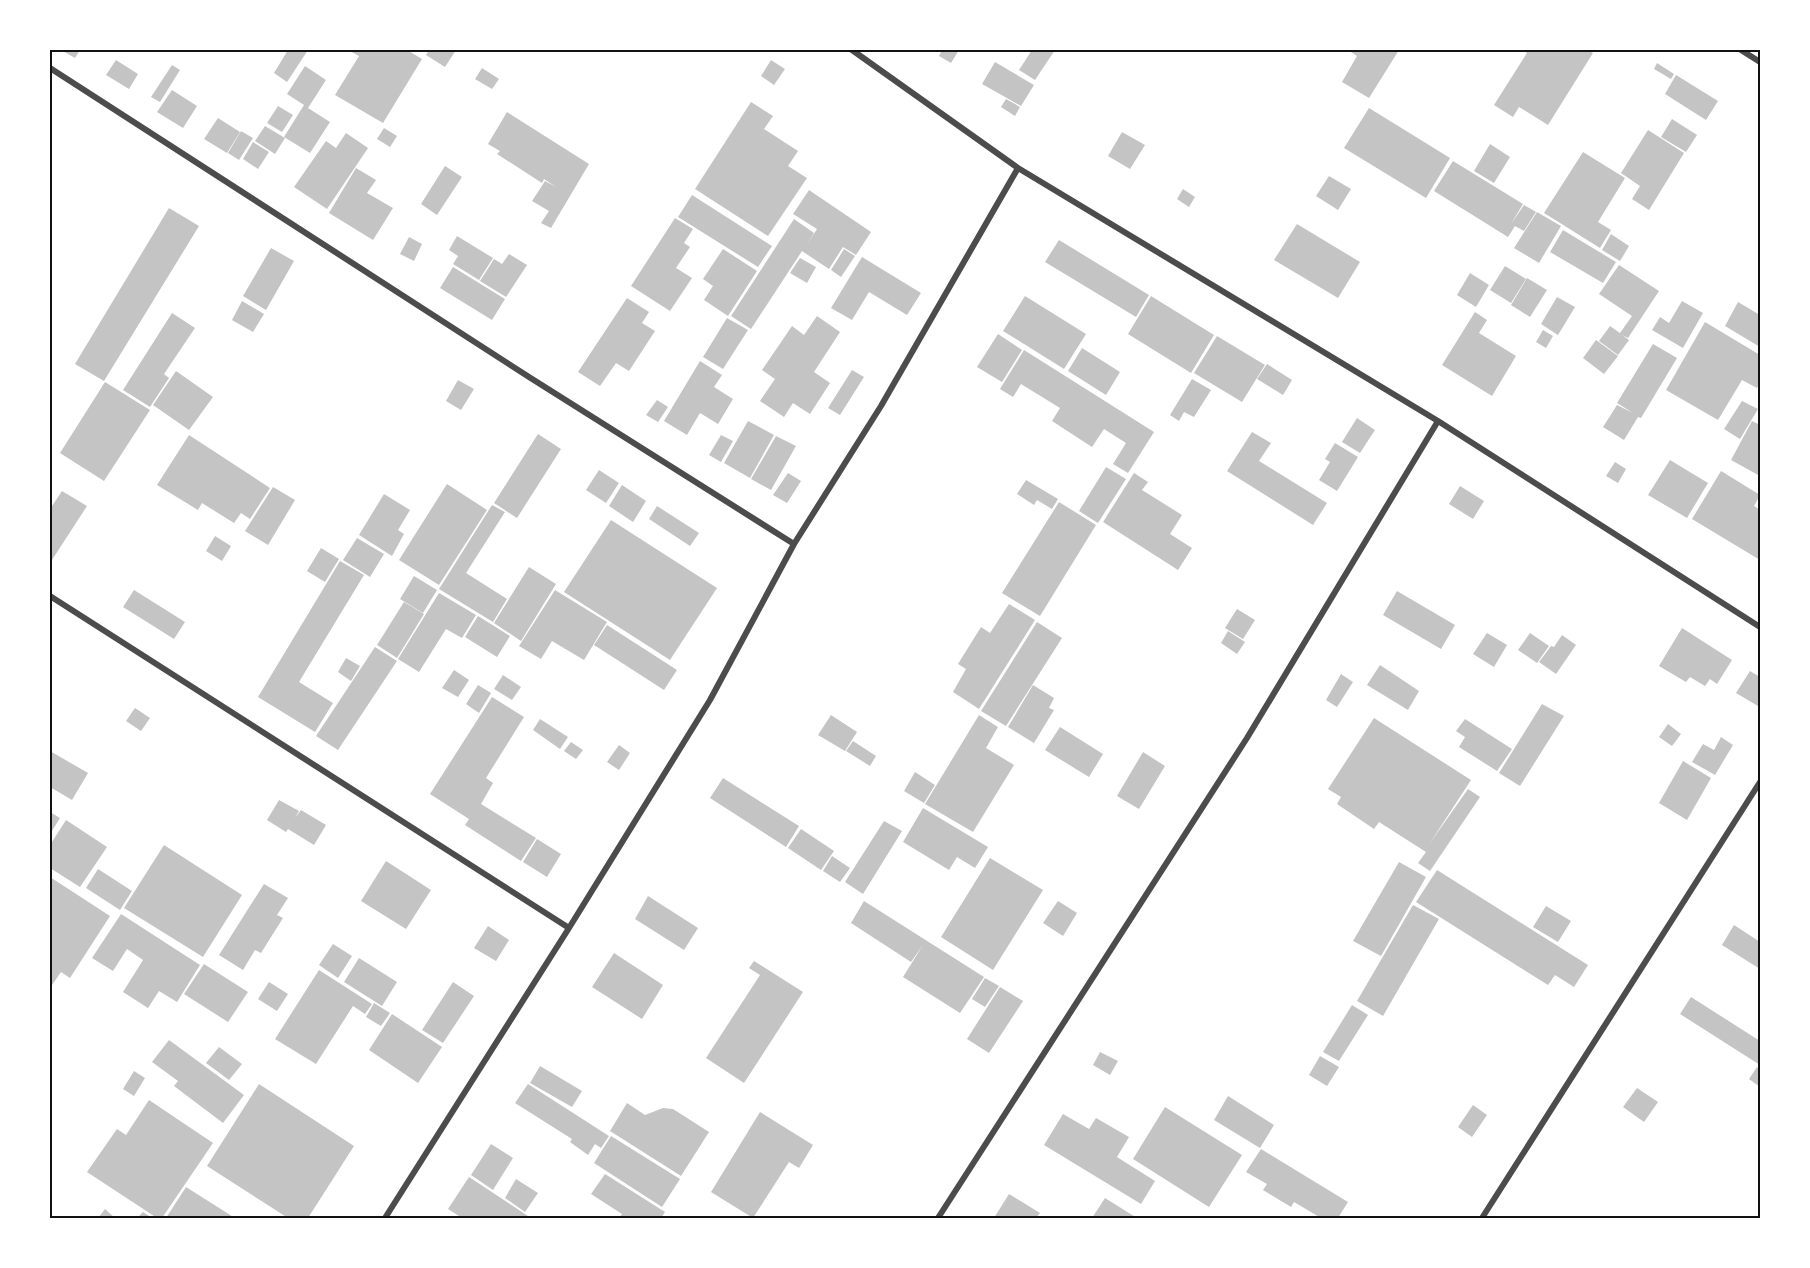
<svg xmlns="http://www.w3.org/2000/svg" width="1810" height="1268" viewBox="0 0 1810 1268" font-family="'DejaVu Sans',sans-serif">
<rect width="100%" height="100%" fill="#fff"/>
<path fill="#c4c4c4" d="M61 50H80L75 58Z
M288 50H308L287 82 274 73Z
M348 50H407L422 59 383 123 335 95 359 56Z
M429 50H456L445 67 426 55Z
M942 50H959L951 63 939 56Z
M1032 50H1055L1035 80 1019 70Z
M1348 50H1399L1369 98 1342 82 1357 56Z
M1522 50H1587L1593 53 1548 125 1519 107 1513 117 1494 105 1527 53Z
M116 60 138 74 129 89 106 75Z
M771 60 785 69 774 85 761 76Z
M995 62 1034 85 1021 106 982 84Z
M1657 63 1674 74 1671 79 1654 69Z
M172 65 180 70 160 102 151 97Z
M305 66 326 80 308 108 330 122 310 153 284 137 304 105 287 94Z
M482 68 499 79 492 89 475 79Z
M1676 75 1718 101 1706 120 1665 94Z
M172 90 197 106 183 128 157 112Z
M1006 99 1020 107 1015 116 1001 107Z
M751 102 773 116 764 129 798 151 788 166 807 178 768 236 695 189Z
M278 106 293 115 282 132 267 123Z
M1369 108 1450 158 1426 198 1344 148Z
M507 112 589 164 551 228 541 223 549 211 532 201 545 181 556 187 544 179 542 183 497 154 500 151 488 144Z
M218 118 240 132 227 153 204 139Z
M1672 119 1697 135 1686 152 1661 137Z
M265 126 285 138 275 154 255 141Z
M384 128 397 136 390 147 377 139Z
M1648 130 1684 153 1649 210 1632 199 1640 186 1621 173Z
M241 131 253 138 239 160 228 153Z
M1122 132 1145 145 1130 169 1108 156Z
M346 133 368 148 327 209 294 187 326 141 336 148Z
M253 142 269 152 258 169 243 159Z
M1490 144 1510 157 1494 183 1474 171Z
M1583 152 1625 178 1598 222 1611 230 1600 248 1544 213Z
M1453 161 1523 204 1511 224 1524 205 1536 212 1524 231 1515 226 1508 237 1434 191Z
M445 166 462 177 437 215 421 204Z
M356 168 376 180 367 193 393 208 373 240 329 213Z
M1329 176 1351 189 1338 210 1316 196Z
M1183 189 1195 197 1189 207 1177 199Z
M809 190 871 232 856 255 843 247 829 269 802 251 751 329 731 316 794 219 814 233 806 246 817 229 793 214Z
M692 195 772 246 758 267 678 217Z
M169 208 199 226 104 381 75 364Z
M1537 212 1561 226 1539 263 1514 248Z
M675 218 693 229 684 243 690 247 676 268 692 278 670 311 631 286Z
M1297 224 1360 262 1338 298 1274 260Z
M1563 230 1616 262 1603 283 1550 252Z
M1611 234 1629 246 1620 261 1602 250Z
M457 236 493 258 479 280 453 264 458 256 449 250Z
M409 237 422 244 414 261 400 254Z
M1059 240 1149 295 1136 317 1045 262Z
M271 248 294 261 266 310 243 296Z
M723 249 757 271 728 316 704 300 713 286 703 279Z
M844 249 855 256 841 277 831 270Z
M509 254 527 265 506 297 480 281 494 259 502 264Z
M862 257 921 293 907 315 869 292 852 320 831 308Z
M800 258 816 267 807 283 790 273Z
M1619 265 1659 291 1628 338 1622 335 1629 340 1618 355 1599 341 1610 326 1620 333 1632 316 1599 294Z
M1505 266 1526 279 1511 303 1490 290Z
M453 267 505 299 492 320 440 288Z
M1470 273 1489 285 1476 307 1457 295Z
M1527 278 1547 290 1530 317 1511 305Z
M1025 296 1086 334 1064 369 1003 331Z
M1151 296 1214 335 1191 373 1128 334Z
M1557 297 1575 307 1558 335 1541 324Z
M627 298 649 312 642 323 655 331 629 371 616 363 600 386 578 372Z
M242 301 264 314 253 332 232 320Z
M1682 301 1703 313 1683 348 1652 330 1660 317 1669 323Z
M1738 302 1760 315V347L1725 326Z
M1475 312 1487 320 1479 333 1516 356 1492 396 1442 365Z
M172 313 195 328 164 374 169 378 150 407 123 390Z
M817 316 840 332 814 372 830 383 810 414 793 403 784 417 760 401 775 379 762 370 792 326 804 335Z
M727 318 748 330 723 369 703 357Z
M1705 322 1760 355V382L1757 388 1742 380 1718 420 1666 390Z
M1543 330 1553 336 1546 348 1536 342Z
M998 334 1022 350 1002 382 977 367Z
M1217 336 1265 365 1242 402 1194 373Z
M1596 340 1618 356 1604 374 1583 358Z
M1653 344 1677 358 1641 418 1638 417 1624 440 1603 427 1617 405 1633 413 1617 403Z
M1082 348 1120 372 1106 395 1068 371Z
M1024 350 1154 432 1128 473 1113 464 1126 443 1104 429 1092 447 1052 421 1060 408 1021 384 1013 397 1000 389Z
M700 361 722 375 714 387 733 399 718 424 700 413 687 435 664 421Z
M1267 364 1292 380 1283 395 1257 379Z
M852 370 864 377 840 415 828 408Z
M176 371 213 397 189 430 153 405Z
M1192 379 1211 390 1194 417 1184 412 1179 421 1170 415Z
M458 380 474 389 461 410 446 401Z
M105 382 150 410 104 481 60 453Z
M657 400 668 407 658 422 646 415Z
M1742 401 1758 409 1740 439 1724 429Z
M1357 418 1375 430 1360 453 1342 442Z
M748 421 774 435 750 478 724 463Z
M1752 421 1760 425V476L1731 460Z
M1252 432 1271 443 1259 461 1327 503 1313 525 1227 471Z
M538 434 561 449 517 518 494 503Z
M189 435 270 488 250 519 241 513 234 523 202 503 198 510 157 485Z
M721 435 733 441 721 462 709 455Z
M776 436 796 446 771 490 751 479Z
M1335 443 1358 457 1337 491 1319 480 1330 462 1325 459Z
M1670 460 1708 483 1687 518 1648 495Z
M1615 462 1626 469 1618 483 1606 476Z
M1106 467 1126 479 1098 523 1079 511Z
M599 470 619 483 606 503 586 490Z
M1721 471 1760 495 1754 506 1760 510V560L1692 519Z
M788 473 801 481 787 503 773 495Z
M1134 473 1148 482 1142 490 1182 515 1170 534 1192 548 1178 570 1103 522Z
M1026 480 1058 499 1052 509 1037 500 1034 505 1017 494Z
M447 484 487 510 439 585 399 560Z
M622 485 646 501 633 522 609 506Z
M1460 486 1484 501 1473 519 1449 504Z
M273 487 295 500 268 545 245 531Z
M62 491 87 506 50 563V504L52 506Z
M384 494 410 510 398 530 404 534 392 556 359 535Z
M1059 502 1096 525 1040 616 1002 593Z
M492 505 505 512 466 573 507 599 493 622 439 589Z
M657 506 699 533 690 546 649 519Z
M611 520 717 588 670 660 564 592Z
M215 536 231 546 222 561 206 551Z
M357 538 384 554 370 577 343 560Z
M321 548 339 559 325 582 307 571Z
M340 561 364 575 299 682 333 703 315 732 258 697Z
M529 567 556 584 521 641 494 623Z
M414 576 437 590 423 613 400 599Z
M134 590 185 622 174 639 123 607Z
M555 590 607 622 584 660 552 641 541 659 519 646Z
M1397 591 1455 625 1441 649 1383 615Z
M439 593 476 615 462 638 446 629 419 672 398 659Z
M404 602 424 614 397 658 377 645Z
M1009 604 1035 620 979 709 953 692 966 669 958 664 981 627 990 633Z
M1237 609 1255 620 1243 639 1225 628Z
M478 616 510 636 497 657 465 637Z
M1037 622 1062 638 1006 726 981 711Z
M607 625 677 670 664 690 594 645Z
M1682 628 1732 660 1717 684 1710 679 1705 686 1690 677 1686 682 1659 666Z
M1228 631 1245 642 1237 654 1221 643Z
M1487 633 1507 645 1494 667 1473 654Z
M1530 633 1549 646 1537 663 1518 650Z
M1562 635 1576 645 1556 674 1539 662 1551 646 1554 647Z
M375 647 397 661 338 750 316 736Z
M346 658 360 666 351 681 338 672Z
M1380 665 1419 691 1408 710 1367 685Z
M454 670 469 680 458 697 442 688Z
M1750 671 1760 677V702L1758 706 1736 693Z
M1341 674 1353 682 1337 707 1326 700Z
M503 675 521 687 512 700 494 689Z
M478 685 491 693 479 713 466 704Z
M1033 685 1054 698 1049 708 1054 710 1034 743 1008 727Z
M492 697 524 717 486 778 493 783 481 804 536 838 521 861 465 825 469 819 430 794Z
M1542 704 1564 716 1520 786 1499 773Z
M135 708 150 718 141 731 126 721Z
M831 715 857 732 845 751 818 735Z
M979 715 998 727 986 748 1014 765 973 832 925 804Z
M1374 718 1471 780 1430 843 1468 789 1480 797 1430 871 1418 863 1426 852 1379 822 1374 829 1337 804 1341 797 1328 789Z
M540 719 568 737 560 749 533 730Z
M1465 719 1512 749 1497 771 1459 747 1465 737 1456 731Z
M1668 724 1681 734 1672 746 1659 737Z
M1060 727 1103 754 1089 777 1045 750Z
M1721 737 1733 745 1715 775 1692 762 1703 744 1714 750Z
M853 741 876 756 870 766 846 751Z
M571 742 583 750 576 759 564 751Z
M619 745 630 753 619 770 607 762Z
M50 751 88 773 72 800 50 787Z
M1143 752 1165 766 1139 809 1117 796Z
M1683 761 1711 778 1687 820 1659 803Z
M915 772 935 785 924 803 904 791Z
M723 778 799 826 786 847 710 798Z
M279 800 299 811 295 818 301 810 326 825 314 845 288 829 286 832 267 820Z
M923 808 988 847 975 868 957 857 949 870 903 842Z
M50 812 60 818 50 834Z
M66 820 107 847 80 887 50 868V845Z
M884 821 902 831 863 894 845 882Z
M801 829 834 851 821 870 788 848Z
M537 839 561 854 547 877 523 862Z
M164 845 242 895 203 957 124 908Z
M832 856 850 868 840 882 823 871Z
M990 858 1043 890 993 970 941 937Z
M386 861 431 890 406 929 361 901Z
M1399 862 1426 877 1381 956 1353 941Z
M98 869 132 891 120 910 86 888Z
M1437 870 1588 965 1574 987 1555 975 1548 985 1416 902Z
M50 877 110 916 70 978 61 972 52 985 50 983Z
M264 884 288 898 277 915 283 918 261 953 255 950 243 970 219 955Z
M648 896 698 928 684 950 635 919Z
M864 901 984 977 960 1013 903 977 923 945 911 962 851 923Z
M1058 901 1077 913 1063 936 1043 923Z
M1413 905 1439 919 1383 1016 1357 1001Z
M1546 906 1571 921 1558 942 1533 927Z
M121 914 200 965 177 1002 159 991 148 1008 123 992 143 960 127 949 113 971 92 958Z
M1734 925 1760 942V969L1722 945Z
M488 926 509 940 496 961 474 948Z
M333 944 352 956 338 978 319 965Z
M614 953 663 985 642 1019 592 987Z
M359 958 397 982 382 1006 344 982Z
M754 961 803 992 744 1083 706 1058 760 975 749 968Z
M204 964 248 992 228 1022 184 994Z
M319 970 372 1004 365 1014 353 1006 316 1064 275 1039Z
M985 978 999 986 985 1007 972 999Z
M269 982 288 994 277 1011 258 999Z
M453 982 474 996 443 1043 422 1030Z
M1000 987 1023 1001 989 1053 967 1039Z
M1691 997 1760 1041V1065L1680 1014Z
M374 1003 390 1013 381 1026 366 1017Z
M1352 1005 1368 1015 1339 1061 1323 1052Z
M392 1014 442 1047 418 1083 369 1050Z
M169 1040 244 1095 223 1123 174 1086 178 1081 152 1062Z
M219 1047 242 1064 229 1080 206 1063Z
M1100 1052 1118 1061 1110 1075 1093 1065Z
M1320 1056 1339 1067 1327 1086 1309 1075Z
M540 1066 582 1091 572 1107 530 1083Z
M1757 1067 1760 1070V1087L1749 1079Z
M134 1071 145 1078 134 1096 123 1089Z
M259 1084 354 1146 308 1218H288L207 1166Z
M528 1084 609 1136 601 1148 595 1144 588 1155 570 1142 572 1139 515 1103Z
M1637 1088 1658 1102 1644 1122 1623 1107Z
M1228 1096 1274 1125 1260 1148 1214 1120Z
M149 1100 213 1143 162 1218H157L87 1172 117 1129 126 1135Z
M627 1103 645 1115 663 1108 673 1109 709 1132 681 1176 610 1131Z
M1473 1105 1487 1115 1472 1137 1458 1127Z
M1165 1107 1242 1155 1209 1207 1133 1159Z
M760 1112 813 1145 799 1168 789 1162 753 1218 711 1192Z
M1063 1114 1089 1129 1096 1118 1129 1137 1117 1157 1155 1181 1141 1204 1044 1145Z
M611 1136 680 1179 662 1207 594 1163Z
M491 1144 513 1158 493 1190 471 1175Z
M1261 1149 1348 1202 1338 1218H1321L1294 1202 1291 1207 1263 1190 1267 1184 1246 1172Z
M605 1174 665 1212 661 1218H619L622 1214 591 1194Z
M469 1177 531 1218H462L448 1209Z
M516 1179 538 1193 525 1212 505 1198Z
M186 1187 235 1218H166Z
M1009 1194 1040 1213 1036 1218H994Z
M1105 1198 1137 1218H1092Z
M105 1209 115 1218H98Z
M143 1212 152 1218H137Z"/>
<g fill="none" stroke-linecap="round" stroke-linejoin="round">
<path stroke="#4c4c4c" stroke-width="6" d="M852 50 1018 168 1438 421 1760 627
M1741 50 1760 62
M50 68 529 377 794 544
M50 596 569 928
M385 1218 569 928 710 700 794 544 881 406 1018 168
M938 1218 1247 738 1438 421
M1482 1218 1760 782"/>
</g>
<rect width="1810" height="1268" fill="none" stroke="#ffffff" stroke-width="102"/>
<rect x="51" y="51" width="1708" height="1166" fill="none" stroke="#111" stroke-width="2"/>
</svg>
